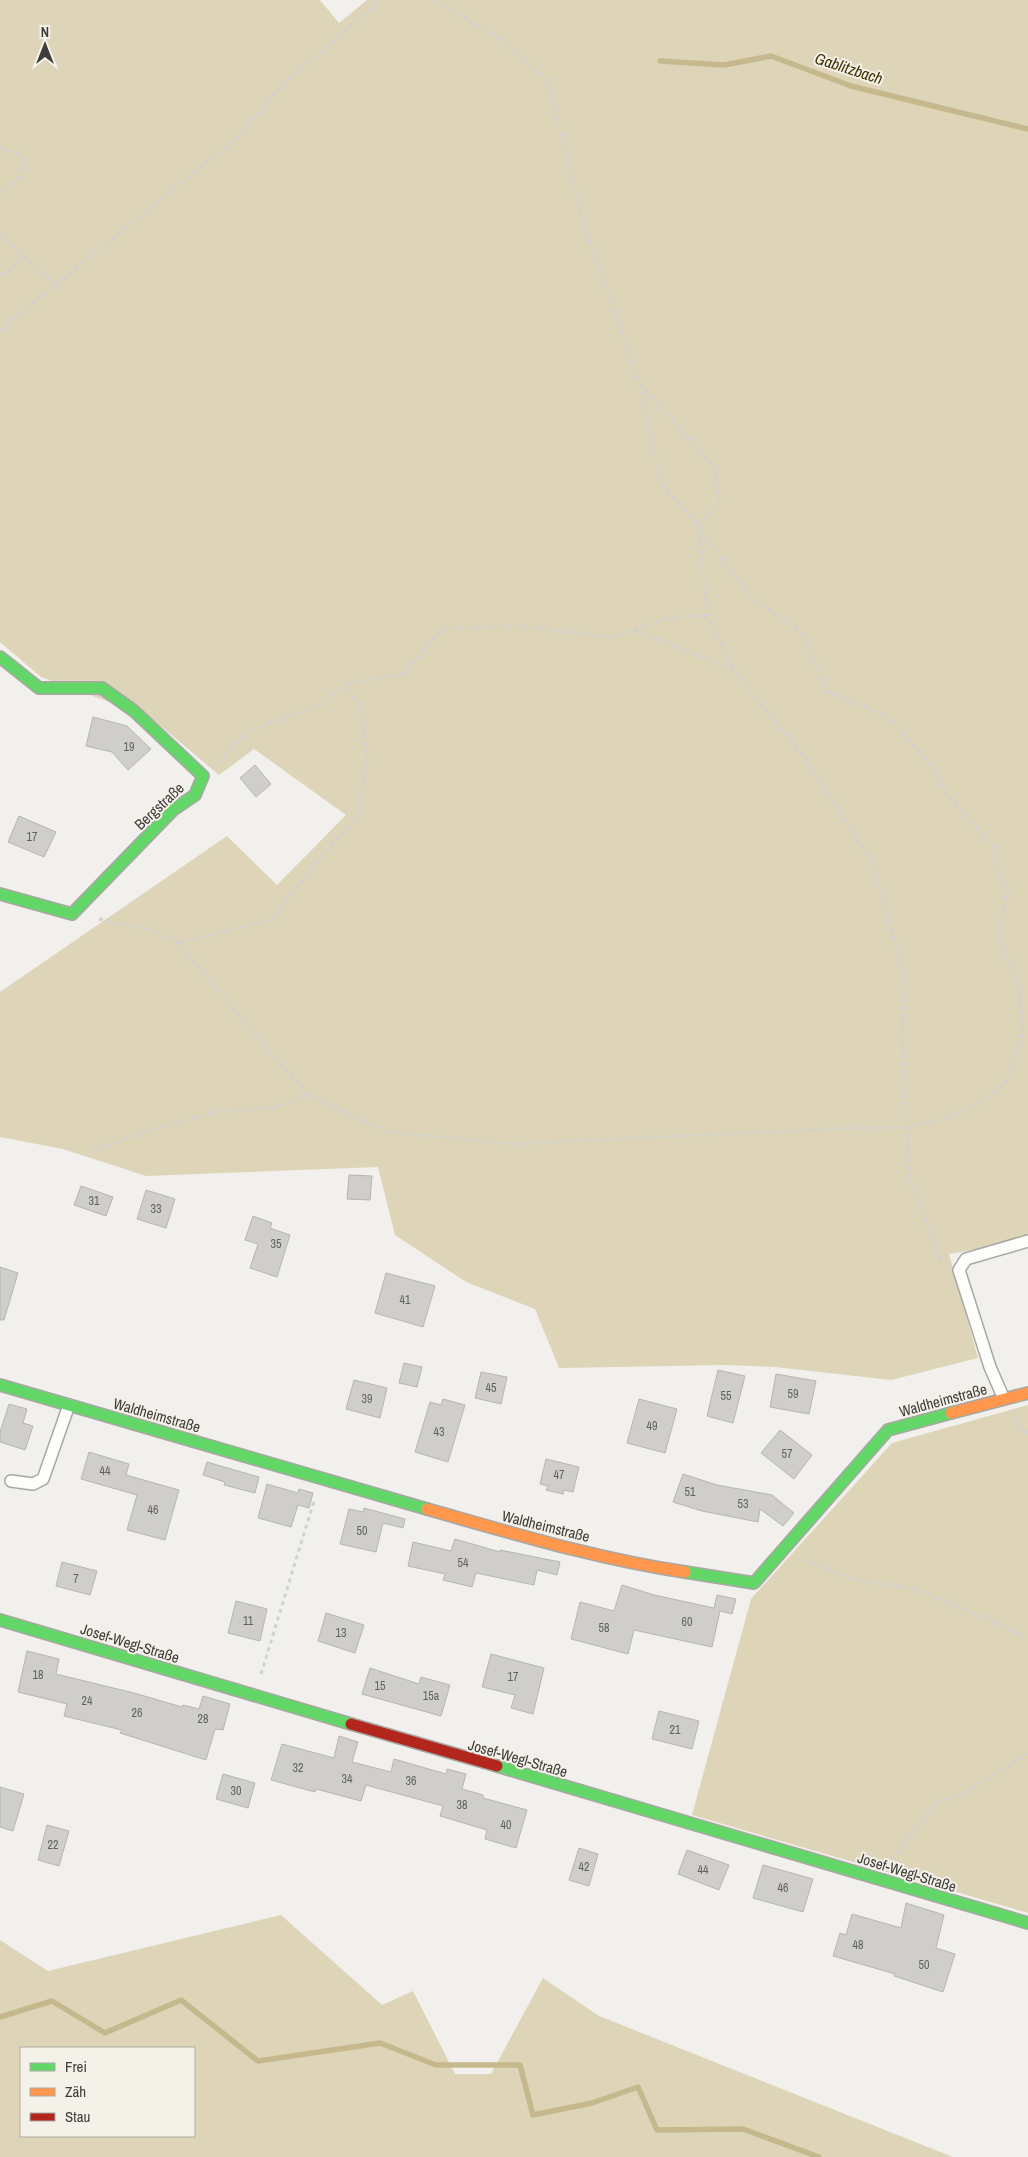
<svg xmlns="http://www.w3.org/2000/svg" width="1028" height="2157" viewBox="0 0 1028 2157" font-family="'Archivo Narrow',sans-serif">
<rect width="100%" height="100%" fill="#f1f0ec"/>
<path fill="#ded4b8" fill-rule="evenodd" d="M0 0H320L339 23 367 0H1028V1240L949 1254 978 1358 891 1380 775 1367 726 1365 559 1368 535 1309 466 1282 395 1235 378 1167 146 1176 63 1149 0 1137V992L227 836 277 885 346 815 254 749 219 775 150 717 41 677 0 642Z
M1028 1405V1913L692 1815 751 1599 892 1443Z
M281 1915 382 2005 413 1991 455 2074H491L543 1978 599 2016 953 2157H0V1940L48 1971ZM21 2048H194V2136H21Z"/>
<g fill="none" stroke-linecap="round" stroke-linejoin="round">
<path stroke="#c6b88d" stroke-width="5.5" d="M660 61 724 65 771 56 851 86 1028 129
M0 2017 52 2001 105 2033 181 2000 258 2061 380 2043 436 2065H520L533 2115 592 2103 638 2087 657 2130 743 2129 819 2157"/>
</g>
<path fill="#cfceca" stroke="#b6b5b2" d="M93 717 127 726 151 749 128 770 112 752 86 746Z
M255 765 271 784 256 797 240 778Z
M19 816 56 832 44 857 8 842Z
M349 1175 372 1176 370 1200 347 1199Z
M81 1186 113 1197 106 1216 74 1205Z
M146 1190 175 1199 166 1228 137 1219Z
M253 1216 272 1223 270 1228 290 1235 277 1277 250 1268 258 1244 245 1240Z
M0 1267 18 1273 4 1320H0Z
M386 1273 435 1286 423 1327 375 1313Z
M404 1363 422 1367 417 1387 399 1383Z
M718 1370 745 1376 733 1423 707 1416Z
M481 1372 507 1377 501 1404 475 1398Z
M776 1374 816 1381 809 1414 770 1407Z
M354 1380 387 1388 380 1418 346 1409Z
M443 1399 465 1405 448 1462 415 1452 430 1402 441 1405Z
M639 1399 677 1409 665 1453 627 1443Z
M9 1404 27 1409 23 1423 33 1426 25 1450 0 1442V1432Z
M780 1430 812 1455 794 1479 761 1453Z
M89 1452 129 1464 126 1475 179 1490 165 1540 127 1530 137 1495 81 1479Z
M546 1459 579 1467 573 1492 564 1490 563 1494 546 1490 548 1486 540 1484Z
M207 1462 259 1477 255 1493 224 1485 225 1482 203 1475Z
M683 1474 717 1485 772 1495 794 1513 783 1526 760 1509 758 1522 702 1511 673 1502Z
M267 1484 298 1493 299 1489 313 1493 309 1508 298 1505 291 1527 258 1518Z
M364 1508 405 1519 403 1528 383 1523 376 1552 340 1544 349 1509 363 1512Z
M455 1539 500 1552V1550L560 1562 557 1575 537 1570 534 1585 476 1573 472 1587 443 1580 445 1574 408 1566 413 1542 451 1551Z
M62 1562 97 1571 90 1595 56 1586Z
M622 1585 654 1595 714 1608 717 1595 736 1599 732 1614 720 1611 712 1647 634 1630 628 1654 571 1639 580 1602 614 1611Z
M236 1601 267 1609 260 1641 228 1633Z
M326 1613 364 1625 355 1653 318 1641Z
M27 1651 59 1659 56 1674 134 1693 182 1707 183 1705 199 1709 203 1696 230 1704 223 1730 215 1729 206 1760 120 1733 122 1730 64 1716 67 1704 18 1692Z
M491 1654 544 1668 533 1714 511 1708 515 1695 482 1687Z
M370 1668 419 1684 421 1677 450 1685 441 1716 362 1694Z
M659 1711 699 1721 692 1749 652 1739Z
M339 1736 358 1742 352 1762 391 1772 394 1759 446 1774 447 1769 466 1774 462 1789 483 1795V1798L527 1810 516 1848 485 1839 487 1830 440 1816 443 1806 366 1785 361 1801 316 1789 315 1792 271 1780 282 1744 334 1758Z
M223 1774 255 1783 248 1808 216 1799Z
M0 1787 24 1794 13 1831 0 1827Z
M47 1825 69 1831 59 1866 38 1860Z
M579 1848 598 1854 589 1886 569 1880Z
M687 1850 729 1865 719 1890 678 1874Z
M763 1865 813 1879 803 1912 753 1898Z
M906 1903 944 1915 936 1948 955 1954 943 1992 894 1976 895 1974 833 1956 840 1933 846 1935 852 1914 901 1928Z"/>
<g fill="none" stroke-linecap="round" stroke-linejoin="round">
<g stroke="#a8a7a4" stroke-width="14">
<path id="lane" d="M1004 1399 990 1367 959 1270 966 1259 1028 1241
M11 1481 33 1484 43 1479 69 1405"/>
</g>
<g stroke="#a8a7a4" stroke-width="14">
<path id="fast" d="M0 657 39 688H102L134 711 203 776 195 795 173 810 72 914 0 894
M0 1385 427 1509
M685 1572 754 1583 888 1430 951 1413
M0 1620 351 1724
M497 1766 1028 1923"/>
</g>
<g stroke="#a8a7a4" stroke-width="14">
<path id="slow" d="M951 1413 1028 1393
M427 1509C512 1533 597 1559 685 1572"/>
</g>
<g stroke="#a8a7a4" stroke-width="14">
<path id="jam" d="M351 1724 497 1766"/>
</g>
<path stroke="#d1d1cf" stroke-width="3" stroke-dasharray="4 4" stroke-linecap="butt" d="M435 0 496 36 547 79 584 225 639 383 661 485 699 525 707 615 734 670 804 757 873 863 905 980 902 1036 910 1181 940 1258 947 1262
M0 147 26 157 17 181 0 193
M0 234 56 285
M0 275 26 257
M0 330 233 141 284 84 380 0
M634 630 734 670
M218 762 248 731 321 705 347 684 403 674 442 629 516 626 613 637 667 618 707 615
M99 919 148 929 177 943 308 1095 389 1132 510 1144 825 1129 907 1127 938 1120 978 1105 1004 1085 1023 1032 1019 987 998 935 1008 887 996 868V850L949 797 932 767 889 717 828 692 800 631 754 599 724 564 699 525 719 501 715 468 639 383
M177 943 271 920 316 862 358 818 367 758 362 713 347 685
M93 1151 153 1129 219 1111 273 1108 308 1095
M1014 1420 1028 1433
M804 1560 856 1580 914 1589 984 1617 1028 1639
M261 1674 314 1501
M891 1860 937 1802 965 1793 1028 1754"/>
<use href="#lane" stroke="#fdfdfc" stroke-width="11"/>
<use href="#fast" stroke="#63d668" stroke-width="11"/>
<use href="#slow" stroke="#ff974d" stroke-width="11"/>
<use href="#jam" stroke="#b3261e" stroke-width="11"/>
</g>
<g text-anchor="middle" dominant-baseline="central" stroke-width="4" stroke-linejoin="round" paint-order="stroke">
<g font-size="12" fill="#62615e">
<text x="129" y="747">19</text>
<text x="32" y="837">17</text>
<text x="94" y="1201">31</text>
<text x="156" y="1209">33</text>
<text x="276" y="1244">35</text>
<text x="405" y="1300">41</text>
<text x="491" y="1388">45</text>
<text x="793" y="1394">59</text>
<text x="726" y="1396">55</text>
<text x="367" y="1399">39</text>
<text x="652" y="1426">49</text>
<text x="439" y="1432">43</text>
<text x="787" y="1454">57</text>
<text x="105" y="1471">44</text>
<text x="559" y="1475">47</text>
<text x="690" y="1492">51</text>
<text x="743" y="1504">53</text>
<text x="153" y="1510">46</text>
<text x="362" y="1531">50</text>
<text x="463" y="1563">54</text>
<text x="76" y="1579">7</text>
<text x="248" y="1621">11</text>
<text x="687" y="1622">60</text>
<text x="604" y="1628">58</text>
<text x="341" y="1633">13</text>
<text x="38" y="1675">18</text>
<text x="513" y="1677">17</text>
<text x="380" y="1686">15</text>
<text x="431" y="1696">15a</text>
<text x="87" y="1701">24</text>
<text x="137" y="1713">26</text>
<text x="203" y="1719">28</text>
<text x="675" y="1730">21</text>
<text x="298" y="1768">32</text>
<text x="347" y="1779">34</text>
<text x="411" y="1781">36</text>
<text x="236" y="1791">30</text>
<text x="462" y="1805">38</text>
<text x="506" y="1825">40</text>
<text x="53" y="1845">22</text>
<text x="584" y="1867">42</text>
<text x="703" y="1870">44</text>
<text x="783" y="1888">46</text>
<text x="858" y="1945">48</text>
<text x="924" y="1965">50</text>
</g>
<g font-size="15" fill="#3e3d3a" stroke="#f4f1e9">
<text transform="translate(159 806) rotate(-43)">Bergstraße</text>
<text transform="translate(943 1400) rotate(-15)">Waldheimstraße</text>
<text transform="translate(157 1415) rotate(16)">Waldheimstraße</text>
<text transform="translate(546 1526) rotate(14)">Waldheimstraße</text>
<text transform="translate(130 1643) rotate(17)">Josef-Wegl-Straße</text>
<text transform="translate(518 1758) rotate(16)">Josef-Wegl-Straße</text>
<text transform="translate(907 1872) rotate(17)">Josef-Wegl-Straße</text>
</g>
<g font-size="16" font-style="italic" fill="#403200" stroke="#f4f1e9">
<text transform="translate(849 68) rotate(18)">Gablitzbach</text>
</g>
</g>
<rect x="20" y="2047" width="175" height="90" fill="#f4f1e9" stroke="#aba9a3"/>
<rect x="30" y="2063" width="25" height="8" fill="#63d668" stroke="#aba9a3"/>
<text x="65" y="2072" font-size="15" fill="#3e3d3a">Frei</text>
<rect x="30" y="2088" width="25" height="8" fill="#ff974d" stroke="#aba9a3"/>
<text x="65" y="2097" font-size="15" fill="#3e3d3a">Zäh</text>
<rect x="30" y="2113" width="25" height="8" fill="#b3261e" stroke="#aba9a3"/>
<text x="65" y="2122" font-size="15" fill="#3e3d3a">Stau</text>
<g transform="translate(45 45)" stroke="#f4f1e9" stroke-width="4" paint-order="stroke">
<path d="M0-4L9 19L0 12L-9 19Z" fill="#3e3d3a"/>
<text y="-8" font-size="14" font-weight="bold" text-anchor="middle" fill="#3e3d3a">N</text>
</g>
</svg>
